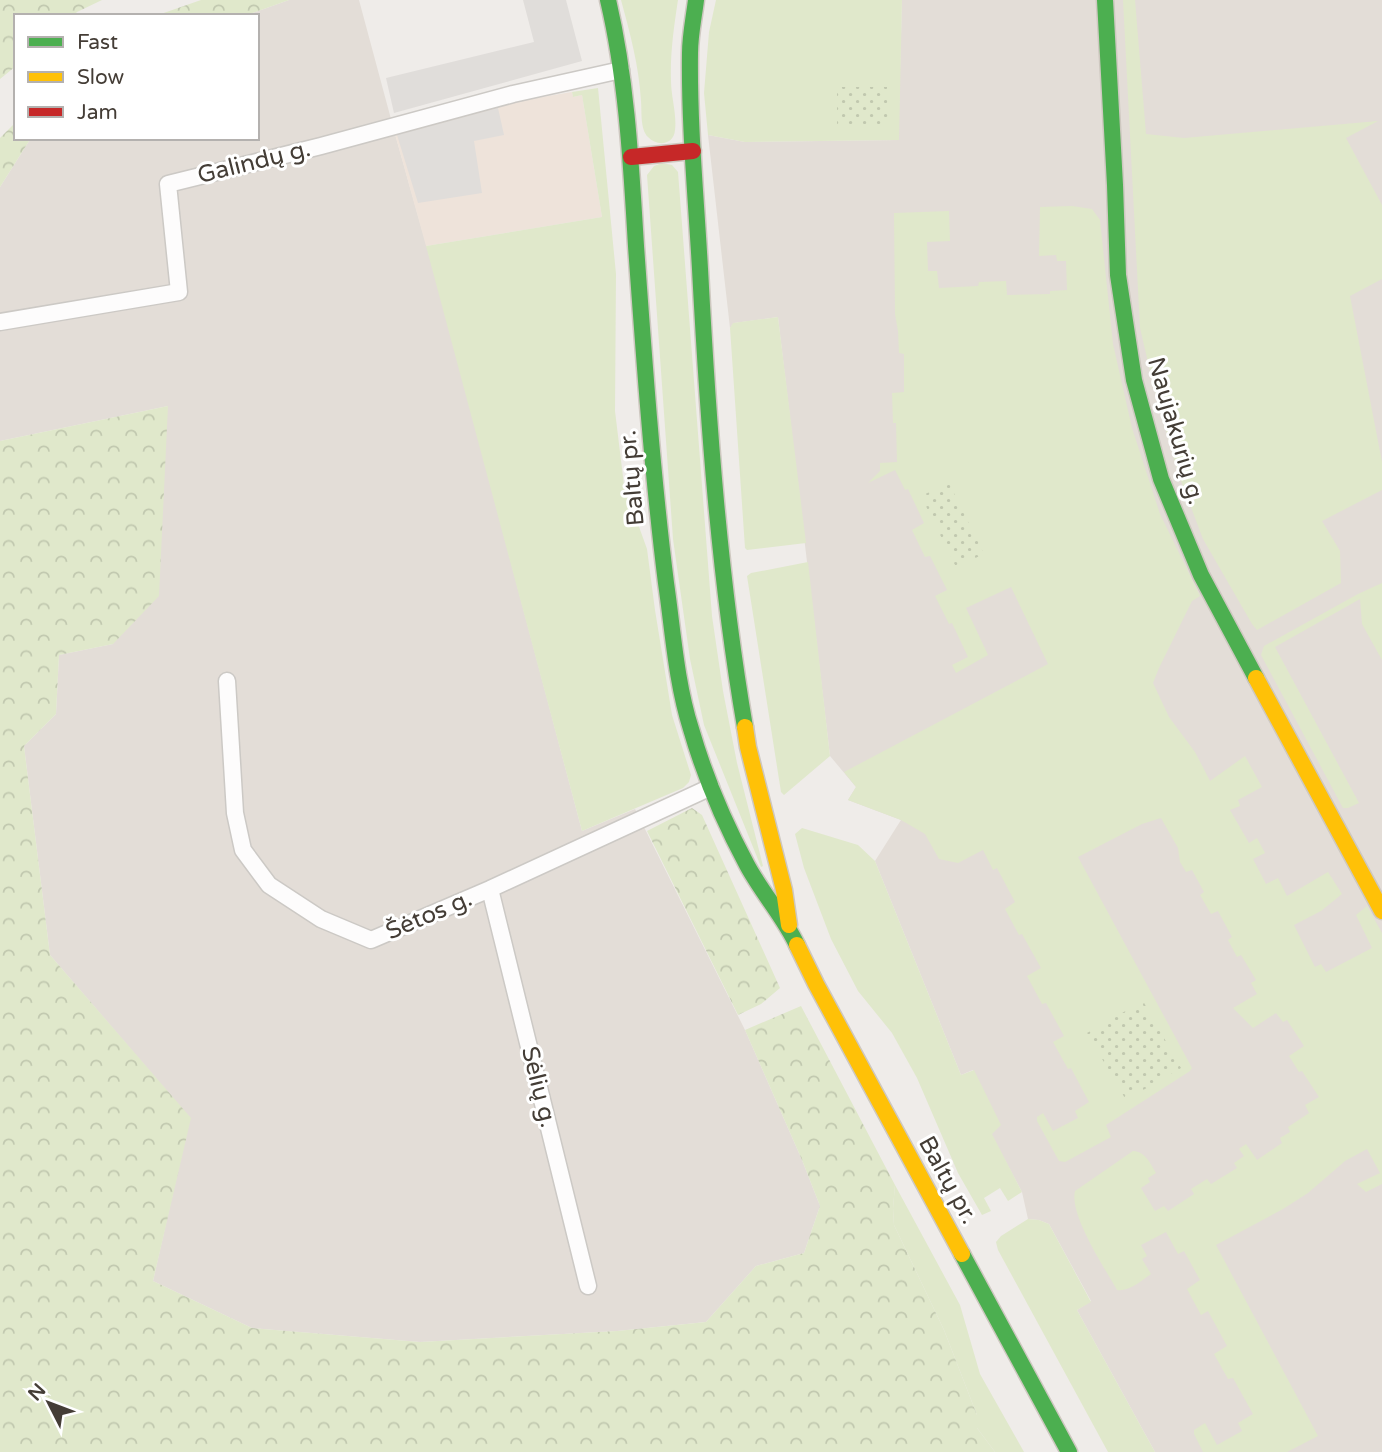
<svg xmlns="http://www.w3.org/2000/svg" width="1382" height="1452" viewBox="0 0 1382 1452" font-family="'Varela Round',sans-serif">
<defs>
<pattern id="forest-crowns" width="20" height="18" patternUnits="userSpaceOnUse" patternTransform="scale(1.75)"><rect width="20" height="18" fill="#e0e8cb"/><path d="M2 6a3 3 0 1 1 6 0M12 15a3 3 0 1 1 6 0" fill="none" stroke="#c1c8af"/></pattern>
<pattern id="park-dots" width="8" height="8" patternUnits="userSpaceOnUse" patternTransform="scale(1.75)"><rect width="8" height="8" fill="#e0e8cb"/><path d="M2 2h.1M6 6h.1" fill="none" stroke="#c1c8af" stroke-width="1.8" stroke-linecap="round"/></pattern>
</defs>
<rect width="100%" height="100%" fill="#efece9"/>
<path fill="#e3ddd7" d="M289 0H359L395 134 440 294 582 831 635 809 745 1030 802 1160 820 1206 804 1253 756 1266 706 1322 617 1331 420 1342 252 1328 153 1281 190 1118 50 955 24 746 56 714 59 655 113 644 168 406 0 441V187L31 138H257V16H244Z
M902 0H1382V1452H1155L1077 1310 1091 1301 1049 1224 1039 1220 1028 1219 1022 1192 991 1134 973 1070 961 1075 875 861 901 820 848 800 856 787 830 756 778 317 734 323 730 328 708 135 745 142 898 140Z"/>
<path fill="#eee3da" d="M572 92 573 97 582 95 602 217 426 246 395 134 500 104Z"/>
<path fill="#e0e8cb" d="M621 0H678C674 26 670 54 671 81 671 96 677 115 675 130 674 145 657 147 648 137 640 129 642 112 641 101 639 66 630 33 621 0Z
M716 0H902L899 140 745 142 708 135 704 93 709 32Z
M1123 0H1135L1146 134 1184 138 1378 121 1346 138 1382 205V279L1350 296 1382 462V490L1322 521 1340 551 1341 583 1257 630 1252 624 1203 539 1178 473 1154 388 1140 328Z
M598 88 616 274 615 411 624 485 647 549 655 610 672 715 691 775 689 782 683 788 582 831 426 246 602 217 582 95 573 97 572 92Z
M662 163 672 165 678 172 712 616 723 691 737 763 763 866 761 867 704 725 690 659 673 539 647 175 654 166Z
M1072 206 1092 209 1100 220 1113 344 1132 428 1160 514 1200 596 1192 601 1159 668 1153 683 1169 717 1195 752 1210 781 1245 756 1262 787 1238 800 1240 806 1230 810 1249 843 1257 838 1265 853 1253 859 1266 884 1278 878 1287 896 1328 872 1342 894 1321 911 1294 925 1315 967 1321 964 1326 972 1372 948 1356 915 1367 906 1382 933V1184L1366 1192 1357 1184 1380 1173 1367 1149 1345 1161 1308 1193 1283 1209 1216 1245 1318 1436 1287 1452H1203L1194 1434V1430L1205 1423 1217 1445 1242 1431 1238 1423 1253 1414 1233 1378 1228 1379 1214 1354 1227 1346 1208 1311 1201 1315 1187 1289 1200 1280 1184 1251 1178 1254 1166 1232 1141 1245 1147 1256 1142 1259 1151 1274C1141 1281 1129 1292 1117 1290 1105 1268 1069 1215 1075 1191L1133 1151C1146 1152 1150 1163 1156 1173L1148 1178 1150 1182 1141 1188 1155 1211 1164 1206 1168 1211 1194 1194 1191 1189 1207 1179 1211 1184 1237 1168 1234 1163 1244 1156 1239 1149 1246 1144 1257 1160 1282 1143 1280 1138 1290 1132 1288 1127 1309 1113 1305 1105 1319 1097 1302 1071 1299 1072 1289 1056 1304 1046 1287 1020 1283 1022 1276 1013 1253 1028 1233 1008 1257 994 1251 983 1256 980 1241 955 1237 957 1228 940 1232 937 1218 911 1211 914 1200 895 1204 892 1192 870 1186 872 1180 862 1178 848 1161 818 1142 824 1078 857 1192 1068 1190 1071 1106 1125 1111 1137 1065 1162 1059 1161 1037 1121V1117L1043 1113 1053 1131 1078 1118 1075 1111 1089 1102 1071 1068 1068 1069 1053 1042 1064 1036 1046 1003 1042 1004 1027 976 1041 968 1022 934 1019 935 1005 909 1015 902 997 868 993 870 983 850 958 863 939 859 925 834 901 820 848 800 856 787 844 772 1048 664 1011 587 966 608 988 655 956 673 952 665 968 657 952 623 949 624 935 596 947 590 930 556 925 557 912 530 924 523 908 489 905 490 895 470 868 483 880 471V463L897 462 896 423H893L892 393 904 392V354L899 353 898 331 895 314 894 213 949 211 950 241 927 242 928 271H937L939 288 978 286 979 282 1006 281 1007 295 1050 294V291L1067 290 1066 261H1057L1056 255 1039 256 1040 207Z
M778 317 806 543 747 550 745 548 730 328 733 323Z
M808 562 830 756 784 795 781 792 747 576 751 573Z
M1382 583V660L1362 624 1360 599 1275 647 1359 803 1348 808H1343L1261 655 1264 646 1358 594Z
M802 828 858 845 875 861 961 1075 974 1070 1001 1125 992 1134 1022 1192 1008 1201 1000 1188 984 1198 991 1211 982 1215 958 1173 917 1078 892 1033 858 991 831 939 804 868 795 834Z
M895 1185 960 1305 980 1374 1024 1452H995L977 1428V1415L944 1330 894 1225 893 1208Z
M1028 1219 1039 1220 1049 1224 1091 1302 1077 1310 1155 1452H1108L998 1250 996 1242 1001 1236Z"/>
<path fill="url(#forest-crowns)" d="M0 0H102L77 12 73 16H16V66L0 79Z
M201 0H289L244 16H155Z
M16 122V138H31L0 187V138Z
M168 406 159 596 113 644 59 655 56 714 24 746 50 955 191 1118 153 1281 252 1328 420 1342 617 1331 706 1322 756 1266 804 1253 820 1206 802 1160 745 1030 801 1006 895 1185 893 1208 894 1225 944 1330 977 1415V1428L995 1452H0V441Z
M692 808 702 815 780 988 761 1004 738 1015 647 831Z"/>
<path fill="url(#park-dots)" d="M837 87H887L888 124 837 125Z
M949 483 984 554 956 567 921 496Z
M1143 1001 1181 1068 1126 1100 1087 1033Z"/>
<path fill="#e0ddda" d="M523 0H566L582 61 394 113 386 78 534 42Z
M498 108 504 135 474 141 482 193 418 203 397 135Z"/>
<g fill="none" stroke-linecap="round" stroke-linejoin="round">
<g stroke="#ccc9c5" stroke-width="19">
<path id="street" d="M0 322 179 292 168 184 321 146 513 94 621 70
M227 681 235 813 243 850 269 885 321 919 371 940 490 889 711 787
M490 889 588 1286"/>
</g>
<g stroke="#cec8c0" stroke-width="19">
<path id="fast" d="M608 0C627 81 631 163 636 246 644 358 652 471 666 583 673 631 676 682 691 729 704 774 725 824 747 865 762 893 784 917 797 945
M696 0C694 17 690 35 690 53 689 125 696 197 700 269 708 422 719 576 745 727
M1105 0 1115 185 1118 275 1134 380 1161 479 1201 575 1256 678
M962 1254 1069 1452"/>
</g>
<g stroke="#cec8c0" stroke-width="19">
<path id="slow" d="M1256 678 1382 911
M745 727 748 747 784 890 789 925
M797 945 816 984 962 1254"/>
</g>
<g stroke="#cec8c0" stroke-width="19">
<path id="jam" d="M631 157 693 151"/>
</g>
<use href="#street" stroke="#fdfcfc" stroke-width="16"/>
<use href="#fast" stroke="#4caf50" stroke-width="16"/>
<use href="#slow" stroke="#ffc107" stroke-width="16"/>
<use href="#jam" stroke="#c62828" stroke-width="16"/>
</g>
<g text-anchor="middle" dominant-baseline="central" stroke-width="6" stroke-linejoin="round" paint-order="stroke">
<g font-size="24" fill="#443d36" stroke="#fff">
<text transform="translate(254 162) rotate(-14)">Galindų g.</text>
<text transform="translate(1176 431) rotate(74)">Naujakurių g.</text>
<text transform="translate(632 478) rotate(-95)">Baltų pr.</text>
<text transform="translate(429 915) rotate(-23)">Šėtos g.</text>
<text transform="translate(539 1087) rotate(76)">Sėlių g.</text>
<text transform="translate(948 1180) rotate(61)">Baltų pr.</text>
</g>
</g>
<rect x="14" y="14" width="245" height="126" fill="#ffffff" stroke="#b4b1af" stroke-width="2"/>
<rect x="28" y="37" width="35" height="10" fill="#4caf50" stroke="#b4b1af" stroke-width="2"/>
<text x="77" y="49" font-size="21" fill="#443d36">Fast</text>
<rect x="28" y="72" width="35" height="10" fill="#ffc107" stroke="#b4b1af" stroke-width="2"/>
<text x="77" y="84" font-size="21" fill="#443d36">Slow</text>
<rect x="28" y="107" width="35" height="10" fill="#c62828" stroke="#b4b1af" stroke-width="2"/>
<text x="77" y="119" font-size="21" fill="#443d36">Jam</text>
<g transform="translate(49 1403) rotate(312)" stroke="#ffffff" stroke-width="5" paint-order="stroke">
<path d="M0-5L12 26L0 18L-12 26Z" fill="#443d36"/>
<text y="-10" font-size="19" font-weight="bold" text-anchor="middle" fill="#443d36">N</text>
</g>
</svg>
